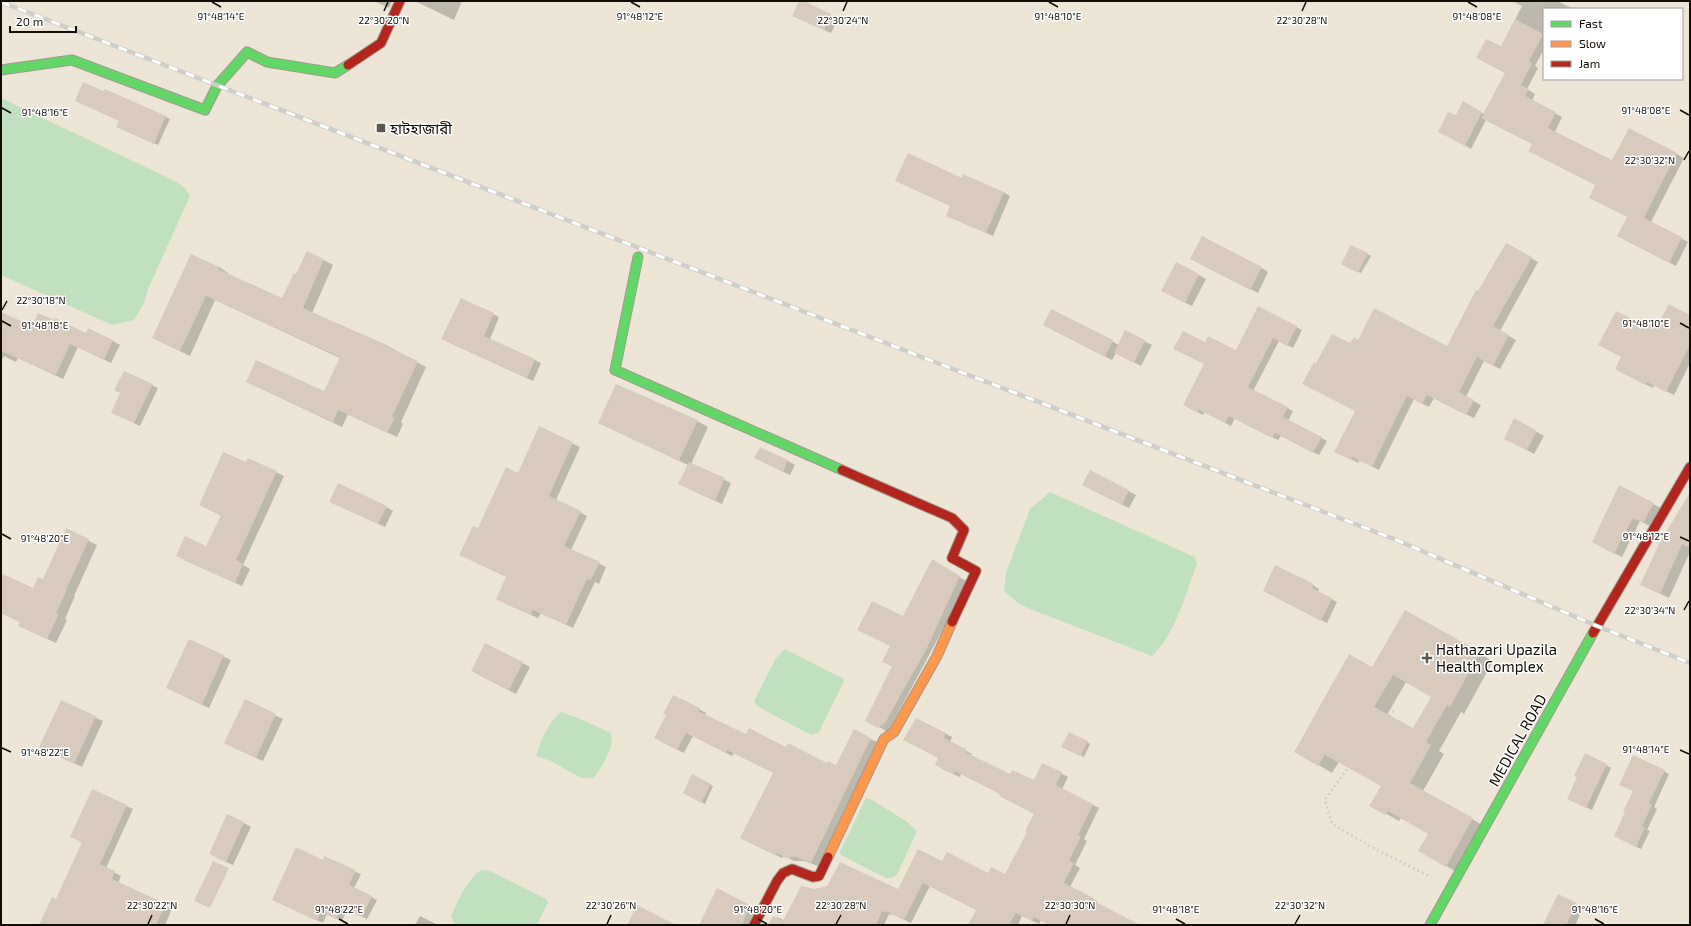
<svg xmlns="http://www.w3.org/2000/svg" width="1691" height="926" viewBox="0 0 1691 926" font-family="'Exo 2','Noto Sans Bengali',sans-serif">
<rect width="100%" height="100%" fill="#ede6d7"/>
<path fill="#c1e0c0" d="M1 98 177 182 184 187 190 196 148 289 144 303 134 320 112 325 1 275Z
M1050 492 1195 557 1197 564C1186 593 1175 635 1152 656L1030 609 1018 603 1004 591 1006 573 1030 509Z
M785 649 844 679 843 683 819 732 811 735 757 706 754 701 776 658Z
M561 712 576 717 611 733C611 734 612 739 612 740 612 749 600 772 593 778H581L551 761 536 756C541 741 548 722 561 712Z
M866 798 872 800 906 821 917 831 898 873C895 878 892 878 886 878L839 854Z
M481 870 490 871 546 899 548 902 537 925 455 924 451 916C458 901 467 879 481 870Z"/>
<path fill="#0003" fill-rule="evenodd" d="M374 1H392L389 8Z
M415 1H462L454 20Z
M800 1 838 19 831 33 800 19Z
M1512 1H1557L1573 9H1544V49L1535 66 1538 68 1527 89 1535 94 1532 101 1562 117 1555 132 1613 162 1629 130 1684 158 1651 222 1688 242 1676 266 1625 240 1628 217 1596 185 1533 144 1486 120 1471 149 1446 135 1463 103 1484 114 1506 73 1501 48 1522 6Z
M166 117 170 119 158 145 122 129Z
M962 179 1003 192 1010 196 993 236 954 219Z
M1507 244 1538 262 1500 331 1516 340 1500 369 1484 361 1466 397 1481 405 1474 418 1434 398 1429 407 1414 399 1379 470 1360 460 1358 463 1343 455 1356 411 1317 364 1359 341 1448 347Z
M1352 246 1371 256 1361 273 1342 264Z
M191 255 219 267 228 273 227 274 282 300 297 275 324 260 333 265 312 313 384 344 426 367 401 422 403 424 397 437 348 414 342 427 247 382 324 393 340 358 215 300 190 356 153 338Z
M1177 263 1206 279 1192 306 1170 295Z
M1199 263 1262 268 1268 272 1258 293Z
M461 299 499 317 490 339 541 363 533 381 448 342Z
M1259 307 1302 330 1293 348 1279 341 1253 391 1293 411 1288 421 1327 441 1319 455 1281 436 1278 440 1235 418 1231 426 1205 412 1203 415 1184 405 1205 364V343L1236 351Z
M1052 310 1119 345 1126 332 1152 345 1141 366 1116 353 1112 360 1051 329Z
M1 313 33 328 87 334 113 341 120 345 111 363 78 347 63 379 18 358 16 362 4 356 1 361Z
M1690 316V363L1674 395 1654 385 1653 388 1623 373 1657 329Z
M124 372 158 388 140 426 117 415Z
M697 421 708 427 691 464 731 483 722 504 687 488 688 465 599 423Z
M540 428 580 447 556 500 587 516 571 550 606 567 599 584 595 582 573 628 541 613 538 618 504 603 507 577 478 529 518 474Z
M1537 432 1544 436 1534 454 1512 442Z
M248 459 284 476 243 565 250 569 242 586 184 560 207 548 222 516 200 505 246 463Z
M788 461 795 465 790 475 763 462Z
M1090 472 1136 495 1129 508 1090 489Z
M1620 487 1661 508 1650 526 1640 521 1622 557 1600 546Z
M1690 494V552L1669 598 1642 585Z
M338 505 386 507 393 511 385 527Z
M66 530 97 545 74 596H75L65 619 67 620 56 643 28 630 20 622 1 613V574L33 589 43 581Z
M932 561 968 582 888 732 875 725 893 667 883 661Z
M1313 585 1319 589 1318 592 1337 602 1327 623 1270 594Z
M1405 611 1493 661 1464 714 1461 712 1439 751 1444 754 1423 791 1486 827 1460 874 1419 850 1429 833 1401 818 1399 821 1371 805 1382 785 1339 762 1332 773 1295 751 1373 669ZM1406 682 1432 696 1413 729 1387 715Z
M189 640 231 660 209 708 167 688Z
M486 644 530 667 516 694 479 675Z
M245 701 283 719 263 761 232 747Z
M61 702 103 721 82 767 40 747Z
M699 709 706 713 705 715 746 736 786 748 836 766 870 739 877 742 818 866 804 861H794L784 856 782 858 748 842 774 773 734 753 732 756 693 736 684 753 662 742Z
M917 719 952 737 950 742 972 754 971 756 1010 775 1034 781 1043 764 1068 777 1062 789 1099 808 1084 839 1087 841 1075 865 1080 868 1070 887 1097 901 1096 904 1137 925H1051L1041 920 1039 924 1022 916 1018 925H996L977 910 930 886 911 923 892 914 891 915 889 914 884 925H768L777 917 785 921 815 890H898L943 862 989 875H1006L1028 832 1035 813 1001 794 961 774 960 777 942 769 940 758Z
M1087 742 1090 744 1084 757 1063 746Z
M1606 765 1611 768 1592 810 1573 801 1578 777Z
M1664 771 1669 774 1654 807 1657 809 1647 830 1650 831 1641 849 1620 839 1627 811Z
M692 775 713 786 705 804 684 793Z
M126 806 133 809 106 868 121 876 118 883 172 909 165 925H40L56 900 83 843 71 836Z
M244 823 251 827 233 865 217 858Z
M323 861 361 874 354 888 377 900 367 919 347 910 342 921 327 914 323 923 278 902Z
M717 889 756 909 749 925H700Z
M1576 904 1583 908 1575 925H1546Z
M420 916 438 925H415Z"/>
<path fill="#d8cbbd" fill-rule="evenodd" d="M799 1H804L831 14 824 30 792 16Z
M1515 19 1543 34 1529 61 1532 63 1521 85 1529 89 1525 96 1556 112 1548 128 1612 160 1629 128 1677 153 1644 218 1682 237 1669 263 1617 236 1627 217 1589 198 1595 185 1528 151 1532 144 1481 118 1505 73 1476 58 1486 39 1501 46Z
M83 82 103 91 105 89 166 116 154 144 116 127 119 121 75 101Z
M1463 101 1482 112 1465 146 1438 132 1448 112 1456 115Z
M908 153 962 178 963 174 1004 192 986 233 946 216 950 206 895 181Z
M1202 236 1262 267 1250 290 1190 259Z
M1506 243 1532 257 1493 326 1509 335 1493 366 1477 357 1459 392 1474 400 1466 415 1427 395 1422 404 1407 396 1372 467 1352 457 1351 460 1334 452 1355 411 1302 384 1314 362 1316 363 1332 334 1350 343 1354 337 1358 340 1374 308 1447 346 1476 290 1478 291Z
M1351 245 1368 253 1358 273 1341 264Z
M307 251 324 259 303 308 384 344 383 345 418 361 392 417 395 418 387 433 338 410 333 422 246 382 256 360 324 391 340 357 206 296 180 351 152 338 191 254 219 267 218 269 282 298 294 273 296 274Z
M1176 262 1199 274 1185 303 1161 291Z
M461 298 494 313 484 336 535 359 527 378 441 339Z
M1669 304 1690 315V345L1666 392 1647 382 1645 385 1615 369 1621 357 1598 345 1616 311 1639 322 1640 320 1656 328Z
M1258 306 1297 326 1287 346 1273 338 1248 387 1288 407 1283 417 1322 437 1313 453 1275 433 1272 438 1229 416 1225 423 1199 410 1198 413 1183 405 1204 364 1173 349 1183 331 1205 342 1208 336 1236 350Z
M1051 309 1113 340 1105 357 1043 325Z
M1 312 32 326 38 313 54 320 55 318 86 333 88 328 113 340 104 360 70 344 56 375 1 351Z
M1125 330 1145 340 1134 363 1114 353Z
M124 371 153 384 134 423 111 413 120 393 114 390Z
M616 384 698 420 679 461 598 423Z
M1514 418 1537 431 1527 450 1504 439Z
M539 426 573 442 549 496 581 511 564 546 600 562 591 580 587 579 566 625 533 610 531 615 496 599 506 577 459 555 473 526 478 528 506 467 518 473Z
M760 447 788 460 783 472 754 458Z
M223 452 246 462 248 458 277 471 236 560 243 564 235 583 176 556 185 536 206 546 221 515 199 505Z
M689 462 725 478 715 501 678 484Z
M1090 470 1129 490 1122 505 1082 485Z
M338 483 387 506 378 524 329 502Z
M1619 485 1654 503 1643 523 1633 518 1614 554 1592 542Z
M1690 492V548L1682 544 1660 594 1640 585 1659 544Z
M66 528 89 539 66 590H67L56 613 59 614 47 639 18 626 20 622 1 613V573L33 588 38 577 43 579Z
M932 559 960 576 926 650 885 723 878 728 865 721 892 666 882 662 890 646 857 630 872 601 903 616Z
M1275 565 1314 584 1312 588 1332 598 1321 621 1263 591Z
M1405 610 1480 652 1450 707 1447 705 1426 742 1431 745 1410 783 1473 818 1446 867 1418 851 1428 834 1388 811 1385 815 1369 806 1381 786 1325 755 1318 766 1294 752 1349 654 1372 667ZM1393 675 1431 697 1413 728 1374 707Z
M189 639 224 655 202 705 166 688Z
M485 643 523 662 509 690 471 671Z
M673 695 700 708 698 711 746 734 749 728 786 747 788 743 827 763 828 761 836 765 854 729 871 738 811 863 796 857 786 858 777 853 775 855 740 838 773 773 727 750 726 753 686 733 677 750 654 738 666 715 663 714Z
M245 699 276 714 256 758 224 743Z
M61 700 96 716 74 764 39 747Z
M916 718 946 733 944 738 966 749 965 752 1010 774 1012 770 1034 780 1042 763 1062 772 1056 785 1093 804 1078 835 1081 836 1069 861 1074 863 1064 883 1092 897 1090 899 1140 925H1050L1034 917 1032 921 1016 913 1009 925H968L976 910 923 883 904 920 886 911 885 913 882 911 876 925H768L773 916 783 921 801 886 815 889 827 886 840 862 898 889 918 849 942 861 947 852 988 873 991 867 1005 874 1027 832 1025 831 1034 814 999 796 1000 794 955 771 953 774 935 765 938 758 903 740Z
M1069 732 1088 741 1080 756 1061 747Z
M1585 753 1607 764 1586 808 1567 799 1577 777 1574 776Z
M1633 755 1665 770 1649 803 1652 805 1642 826 1645 827 1636 847 1614 836 1625 812 1623 811 1633 791 1619 785Z
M692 774 711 784 701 803 683 793Z
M92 789 127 805 100 864 115 871 112 879 166 904 156 925H39L52 897 56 899 82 842 70 837Z
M227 814 244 822 226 862 209 854Z
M296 847 323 860 324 856 356 870 349 885 372 896 362 917 341 907 336 919 321 912 317 921 272 900Z
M213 861 229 868 210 908 194 901Z
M717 888 750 905 742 925H699Z
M1558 894 1577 903 1566 925H1543Z
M637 905 676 925H627Z"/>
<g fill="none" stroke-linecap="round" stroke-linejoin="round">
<g stroke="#9f9a8f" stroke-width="11">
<path id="fast" d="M1 70 72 60 205 110 217 86 247 52 267 62 335 73 348 65
M638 257 615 370 842 470
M1430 925 1593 633"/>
</g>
<g stroke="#9f9a8f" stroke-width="11">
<path id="slow" d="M828 857 884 739 894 732 937 656 952 622"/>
</g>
<g stroke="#9f9a8f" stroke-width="11">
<path id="jam" d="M348 65 381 43 400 1
M842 470 952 518 964 530 952 558 976 571 952 622
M1593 633 1690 467
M754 925 777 881 783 873 792 869 813 877 819 876 828 857"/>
</g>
<path stroke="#d1ceca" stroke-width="2.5" stroke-dasharray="2 3" stroke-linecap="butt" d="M1 7 4 1
M1394 711 1377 727 1325 800 1332 824 1377 850 1431 877"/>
<use href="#fast" stroke="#63d668" stroke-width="9"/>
<use href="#slow" stroke="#ff974d" stroke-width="9"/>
<use href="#jam" stroke="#b3261e" stroke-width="9"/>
<g stroke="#d0cec9" stroke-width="4.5">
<path id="rail" d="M1 2 1394 539 1597 626 1690 663"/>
</g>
<use href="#rail" stroke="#fff" stroke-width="3" stroke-dasharray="9" stroke-linecap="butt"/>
</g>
<path fill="none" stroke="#110d05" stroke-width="1.5" d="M212 2 221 7M631 2 640 7M1049 2 1058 7M1468 2 1477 7M384 11 388 2M843 11 847 2M1302 11 1306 2M2 108 11 113M1680 110 1689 115M1684 160 1689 151M2 310 7 301M2 321 11 326M1680 323 1689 328M2 534 11 539M1680 537 1689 541M1684 610 1689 601M2 748 11 752M1680 750 1689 754M339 919 348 924M758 919 767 924M1176 919 1185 924M1595 919 1604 924M148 924 152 915M607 924 611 915M836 924 841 915M1066 924 1070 915M1295 924 1300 915"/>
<g fill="#5e594e" stroke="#fff" stroke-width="1.5">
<rect x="376" y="123" width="10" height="10" rx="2"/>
<path d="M1425 652h4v4h4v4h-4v4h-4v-4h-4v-4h4z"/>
</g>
<g text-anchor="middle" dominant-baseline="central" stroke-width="3" stroke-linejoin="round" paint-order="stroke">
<g font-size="15" fill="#110d05" stroke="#fff" text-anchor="start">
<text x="390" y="128">হাটহাজারী</text>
<text x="1436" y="649">Hathazari Upazila<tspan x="1436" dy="17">Health Complex</tspan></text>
</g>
<g font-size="15" fill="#110d05" stroke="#fff">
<text transform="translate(1517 740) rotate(-61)">MEDICAL ROAD</text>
</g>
</g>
<g font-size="10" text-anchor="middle" fill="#110d05" stroke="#fff" stroke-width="3" stroke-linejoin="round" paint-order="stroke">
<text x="221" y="20">91°48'14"E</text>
<text x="640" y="20">91°48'12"E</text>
<text x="1058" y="20">91°48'10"E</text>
<text x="1477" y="20">91°48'08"E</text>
<text x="384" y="24">22°30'20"N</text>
<text x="843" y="24">22°30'24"N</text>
<text x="1302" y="24">22°30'28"N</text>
<text x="1646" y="114">91°48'08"E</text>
<text x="45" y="116">91°48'16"E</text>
<text x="1650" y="164">22°30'32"N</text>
<text x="41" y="304">22°30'18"N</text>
<text x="1646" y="327">91°48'10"E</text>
<text x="45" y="329">91°48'18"E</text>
<text x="1646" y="540">91°48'12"E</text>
<text x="45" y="542">91°48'20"E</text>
<text x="1650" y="614">22°30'34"N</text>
<text x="1646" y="753">91°48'14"E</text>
<text x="45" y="756">91°48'22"E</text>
<text x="152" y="909">22°30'22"N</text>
<text x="611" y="909">22°30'26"N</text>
<text x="841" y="909">22°30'28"N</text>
<text x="1070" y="909">22°30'30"N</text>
<text x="1300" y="909">22°30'32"N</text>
<text x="339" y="913">91°48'22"E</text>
<text x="758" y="913">91°48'20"E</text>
<text x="1176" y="913">91°48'18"E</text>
<text x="1595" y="913">91°48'16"E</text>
</g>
<rect width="1691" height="926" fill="none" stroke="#110d05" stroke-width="4"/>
<rect x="1543" y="8" width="140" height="72" fill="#ffffff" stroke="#a09e9b"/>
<rect x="1551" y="21" width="20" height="6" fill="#63d668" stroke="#a09e9b"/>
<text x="1579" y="28" font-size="12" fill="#110d05">Fast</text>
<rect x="1551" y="41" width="20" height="6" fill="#ff974d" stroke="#a09e9b"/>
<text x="1579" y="48" font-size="12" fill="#110d05">Slow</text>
<rect x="1551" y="61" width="20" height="6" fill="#b3261e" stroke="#a09e9b"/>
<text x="1579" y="68" font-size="12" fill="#110d05">Jam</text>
<path d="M10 26v6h66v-6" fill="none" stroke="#110d05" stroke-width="2"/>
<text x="16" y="26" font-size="12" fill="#110d05" stroke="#ffffff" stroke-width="3" paint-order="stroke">20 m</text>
</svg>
